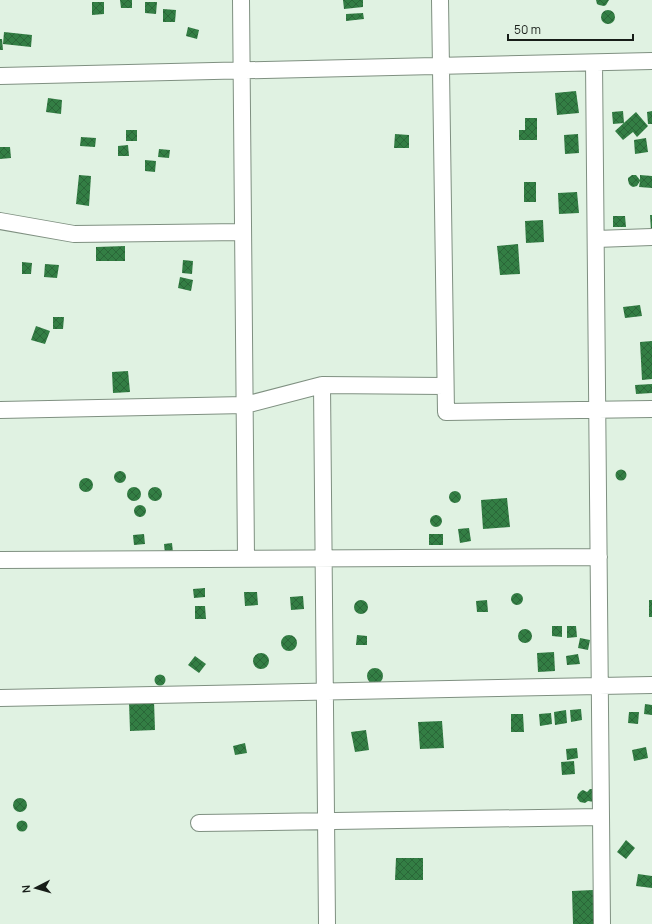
<svg xmlns="http://www.w3.org/2000/svg" width="652" height="924" viewBox="0 0 652 924" font-family="Manrope,sans-serif">
<defs>
<pattern id="building-cross-hatch" width="8" height="8" patternUnits="userSpaceOnUse"><rect width="8" height="8" fill="#337e44"/><path d="M0 0l8 8M0 8l8-8" fill="none" stroke="#2a6738"/></pattern>
</defs>
<rect width="100%" height="100%" fill="#e0f2e2"/>
<path fill="url(#building-cross-hatch)" d="M120 0H132V8H121Z
M343 0H363V7L344 9Z
M596 0H609L606 5 604 6 599 5 597 4Z
M92 2H104V14L92 15Z
M145 2H157L156 14 145 13Z
M163 9 176 10 175 22H163Z
M601 17a7 7 0 1 1 14 0a7 7 0 1 1-14 0Z
M363 13 364 19 346 21V14Z
M188 27 199 30 197 39 186 36Z
M4 32 32 35 31 47 3 44Z
M0 39H2L3 50H0Z
M576 91 579 113 557 115 555 93Z
M48 98 62 100 61 114 46 112Z
M623 111 624 123 613 124 612 112Z
M652 111V124H648L647 112Z
M636 112 648 126 637 137 633 132 623 140 615 131Z
M525 118H537V140H519V130H525Z
M126 130H137V141H126Z
M395 134 409 135V148H394Z
M578 134 579 153 565 154 564 135Z
M81 137 96 138 95 147 80 146Z
M646 138 648 152 635 154 634 140Z
M128 145 129 156H118V146Z
M0 147H10L11 158 0 159Z
M159 149 170 150 169 158 158 157Z
M145 160 156 161 155 172 145 171Z
M79 175 91 176 89 206 76 204Z
M632 175H636L640 180V175L652 176V188L639 187 640 181 637 186 633 187 631 186 629 184 628 180V178Z
M524 182H536V202H524Z
M577 192 579 213 559 214 558 193Z
M650 215H652V231H651Z
M613 216H625L626 227H613Z
M543 220 544 242 526 243 525 221Z
M518 244 520 274 500 275 497 246Z
M125 246V261H96V247Z
M183 260 193 261 192 274 182 273Z
M22 262 32 263 31 274H22Z
M45 264 59 265 57 278 44 277Z
M180 277 193 280 191 291 178 288Z
M640 305 642 316 625 318 623 307Z
M53 317H64L63 329H53Z
M36 326 50 331 45 344 31 340Z
M652 341V379L642 380 640 342Z
M128 371 130 392 113 393 112 372Z
M652 384V393L636 394 635 385Z
M615.5 475a5.5 5.5 0 1 1 11 0a5.5 5.5 0 1 1-11 0Z
M114 477a6 6 0 1 1 12 0a6 6 0 1 1-12 0Z
M79 485a7 7 0 1 1 14 0a7 7 0 1 1-14 0Z
M148 494a7 7 0 1 1 14 0a7 7 0 1 1-14 0Z
M127 494a7 7 0 1 1 14 0a7 7 0 1 1-14 0Z
M449 497a6 6 0 1 1 12 0a6 6 0 1 1-12 0Z
M507 498 510 527 483 529 481 500Z
M134 511a6 6 0 1 1 12 0a6 6 0 1 1-12 0Z
M430 521a6 6 0 1 1 12 0a6 6 0 1 1-12 0Z
M469 528 471 541 460 543 458 529Z
M144 534 145 544 134 545 133 535Z
M429 534H443V545H429Z
M172 543 173 553 165 554 164 544Z
M205 588V597L194 598 193 589Z
M244 592H257L258 605 245 606Z
M511 599a6 6 0 1 1 12 0a6 6 0 1 1-12 0Z
M303 596 304 609 291 610 290 597Z
M487 600 488 612H477L476 601Z
M649 600H652V617H649Z
M354 607a7 7 0 1 1 14 0a7 7 0 1 1-14 0Z
M195 606H205L206 619H195Z
M552 626H562V637L552 636Z
M567 626H576L577 637 567 638Z
M518 636a7 7 0 1 1 14 0a7 7 0 1 1-14 0Z
M357 635 367 636V645H356Z
M281 643a8 8 0 1 1 16 0a8 8 0 1 1-16 0Z
M580 638 590 640 588 650 578 648Z
M554 652 555 671 538 672 537 653Z
M253 661a8 8 0 1 1 16 0a8 8 0 1 1-16 0Z
M578 654 580 664 567 665 566 656Z
M195 656 206 664 199 673 188 665Z
M367 676a8 8 0 1 1 16 0a8 8 0 1 1-16 0Z
M154.5 680a5.5 5.5 0 1 1 11 0a5.5 5.5 0 1 1-11 0Z
M154 701 155 730 130 731 129 702Z
M645 704 652 705V715L644 714Z
M581 709 582 720 571 722 570 710Z
M566 710 567 723 555 725 554 712Z
M629 712H639L638 724 628 723Z
M551 713 552 724 540 726 539 714Z
M511 714H523L524 732H511Z
M442 721 444 748 420 749 418 722Z
M366 730 369 750 355 752 351 732Z
M245 743 247 753 235 755 233 746Z
M646 747 648 758 634 761 632 750Z
M577 748 578 758 567 760 566 749Z
M574 761 575 774 562 775 561 762Z
M590 789H594V802L588 801 585 803 580 802 577 798 578 794 581 791 583 790 587 792Z
M13 805a7 7 0 1 1 14 0a7 7 0 1 1-14 0Z
M16.5 826a5.5 5.5 0 1 1 11 0a5.5 5.5 0 1 1-11 0Z
M626 840 635 848 626 859 617 852Z
M396 858H423V880H395Z
M638 874 652 876V888L636 886Z
M593 890 595 924H573L572 891Z"/>
<g fill="none" stroke-linecap="round" stroke-linejoin="round">
<g stroke="#7f9081" stroke-width="18">
<path id="minor" d="M241 0 246 558
M440 0 446 412 652 409
M594 63 602 924
M0 76 652 61
M0 221 74 234 243 232
M596 239 652 237
M322 385 327 924
M0 410 245 405 322 385 445 386
M0 560 599 557
M0 698 652 685
M199 823 601 817"/>
</g>
<use href="#minor" stroke="#fff" stroke-width="16"/>
</g>
<g transform="translate(36 888) rotate(264)" stroke="#e0f2e2" stroke-width="3" paint-order="stroke">
<path d="M0-3L7 15L0 10L-7 15Z" fill="#171d18"/>
<text y="-6" font-size="11" font-weight="bold" text-anchor="middle" fill="#171d18">N</text>
</g>
<path d="M508 34v6h125v-6" fill="none" stroke="#171d18" stroke-width="2"/>
<text x="514" y="34" font-size="12" fill="#171d18" stroke="#e0f2e2" stroke-width="3" paint-order="stroke">50 m</text>
</svg>
